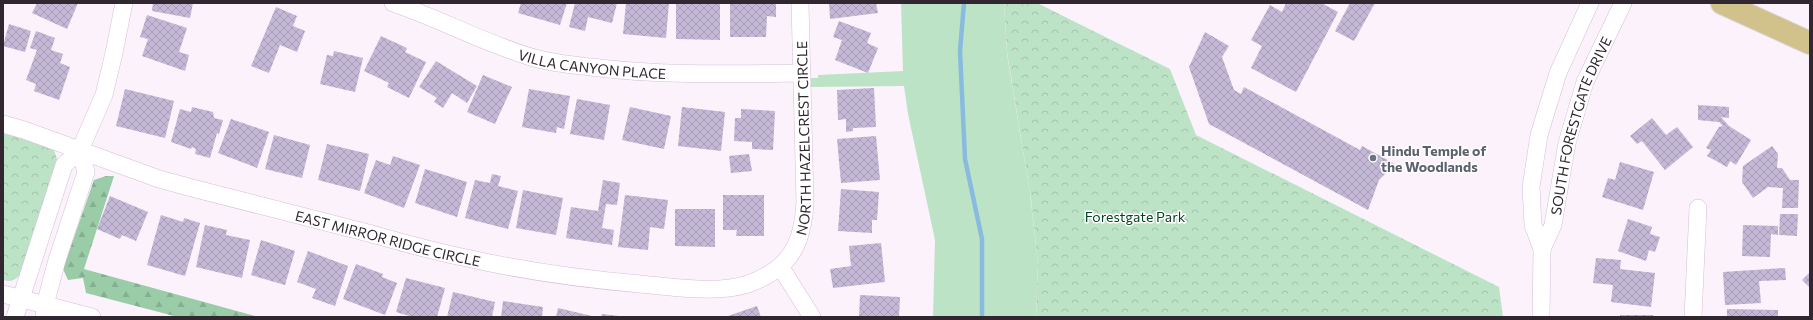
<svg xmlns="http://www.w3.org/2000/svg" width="1813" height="320" viewBox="0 0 1813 320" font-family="Commissioner,sans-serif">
<defs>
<pattern id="forest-firs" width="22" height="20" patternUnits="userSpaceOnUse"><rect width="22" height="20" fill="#99cca7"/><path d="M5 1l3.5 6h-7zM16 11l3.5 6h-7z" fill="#84af90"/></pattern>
<pattern id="park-crowns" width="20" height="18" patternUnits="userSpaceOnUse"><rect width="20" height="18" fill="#bde3c7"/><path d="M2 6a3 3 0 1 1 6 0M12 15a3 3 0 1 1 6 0" fill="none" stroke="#a3c3ab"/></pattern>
<pattern id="building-cross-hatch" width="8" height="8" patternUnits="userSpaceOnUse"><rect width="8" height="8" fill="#c3b8d6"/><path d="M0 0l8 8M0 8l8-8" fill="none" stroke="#a89eb8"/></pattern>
</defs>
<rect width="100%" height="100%" fill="#fcf2fc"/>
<path fill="#bde3c7" d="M901 3H1004L1007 54 1030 193 1038 264 1036 317H933L935 240 908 114 904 86 811 87 810 78H818V75L903 71Z"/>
<path fill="url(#forest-firs)" d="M106 176H114L84 269 259 317H178L86 293 83 278 68 280 63 269 94 180Z"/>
<path fill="url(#park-crowns)" d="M1004 3H1037L1170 69 1196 135 1499 287 1503 317H1036L1038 264 1031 199 1007 52Z
M3 132 46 146 54 150 58 162 23 272C16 279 13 283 3 280Z"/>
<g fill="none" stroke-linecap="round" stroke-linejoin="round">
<path stroke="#89bbde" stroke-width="4.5" d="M964 3 960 51 965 159 982 239V317"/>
</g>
<path fill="url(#building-cross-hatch)" d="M37 3H78L67 29 32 13Z
M153 3H193L190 18 152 11Z
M521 3H567L560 25 518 13Z
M575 3H617L612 23 588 17 585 31 569 27Z
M626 3H669L666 38 623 34Z
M676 3H720V40L676 39Z
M730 3H776V17L767 16 766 37H730Z
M829 3H876L878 13 830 19Z
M1286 3H1321L1338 12 1296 92 1251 68 1262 46 1251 40 1270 5 1282 12Z
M1350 3H1375L1354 41 1335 31Z
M276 7 297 16 293 26 305 31 297 52 280 45 269 73 251 66Z
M147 15 187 28 179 52 189 55 185 71 142 56 148 39 140 37Z
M839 21 871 33 867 43 878 48 868 73 835 60 842 40 833 37Z
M9 24 31 31 25 52 3 46Z
M36 31 55 38 51 50 63 54 60 63 70 67 59 100 34 91 36 84 26 80 37 50 30 48Z
M1205 32 1229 46 1222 57 1234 90 1241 94 1244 87 1360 150 1362 146 1395 164 1379 180 1368 210 1209 124 1189 67Z
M381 36 407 48 405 52 426 62 409 98 387 87 389 83 364 71Z
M334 51 363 58 355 92 320 84 327 55 333 56Z
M436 61 477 86 467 103 452 93 443 108 434 102 437 98 419 87Z
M483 75 512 87 495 124 467 112Z
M874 88 876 127 853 128V131L846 132V119L838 120 837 90Z
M125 89 174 101 165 138 116 126Z
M529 89 570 96 564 129 557 127 556 133 522 127Z
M577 99 610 105 604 140 570 134Z
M1698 105 1729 107V118L1721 117 1729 126 1751 140 1736 165 1730 161 1727 167 1707 156 1711 150 1706 148 1719 127 1723 126 1719 122 1698 120Z
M192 107 213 112 214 118 223 120 219 134 217 133 210 158 195 154 196 149 192 147 191 149 171 142 180 109 191 112Z
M630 107 671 116 664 149 622 140Z
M682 107 725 112 721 151 678 146Z
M741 109 775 111 773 150 752 149V142L734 141 735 118H741Z
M1652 118 1666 135 1677 127 1693 147 1665 170 1642 141 1637 144 1630 136Z
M231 119 269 132 257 168 218 153Z
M274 135 310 145 302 178 265 169Z
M876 136 880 180 841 183 837 139Z
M327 144 369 154 360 191 318 180Z
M1772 146 1778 154 1777 168H1782L1790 180H1799L1798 208H1782L1783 188 1768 187 1753 198 1742 182 1743 166Z
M749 154 752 171 731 173 729 156Z
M393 156 420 165 404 208 364 193 376 160 390 165Z
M1620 162 1654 172 1643 210 1602 197 1608 178 1615 180Z
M425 169 467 182 457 217 415 203Z
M492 174 501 176 498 186 518 191 508 229 465 218 475 180 490 183Z
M603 180 620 183 617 205 606 204 602 228 614 230 612 245 566 238 571 207 598 211Z
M841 189 879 192 877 220H872V233L838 231Z
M523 190 563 198 556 235 516 228Z
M625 195 668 200 664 229 650 227 648 250 618 247Z
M723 195H764V236H736L737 230H723Z
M110 196 148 212 136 241 122 235 120 239 97 229Z
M675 209H715V247L675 246Z
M1780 214H1798L1797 236 1779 235Z
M161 215 183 222 184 218 200 223 185 276 147 265Z
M1628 219 1652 227 1650 234 1660 237 1655 252 1649 250 1646 261 1618 251Z
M205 225 227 230 226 235 250 240 242 278 196 267Z
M1743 225 1778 226V235L1771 234 1770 257 1742 256Z
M261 240 295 251 285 285 251 275Z
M881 243 885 282 833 288 830 269 851 266 849 246Z
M308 251 348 266 335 306 312 298 316 289 297 282Z
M1596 258 1621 260 1620 269 1655 273 1651 307 1611 302 1613 285 1593 283Z
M356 264 383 274 382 277 397 283 385 315 343 299Z
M1785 268 1786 280 1759 281 1761 303 1725 305 1723 272Z
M1810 272V288L1802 280Z
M406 278 445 288 437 317H413L396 312Z
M453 292 495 302 492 317H447Z
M860 295 900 297 899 317H859Z
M503 301 543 307 542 317H501Z
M757 306 761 317H725Z
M558 308 592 316V317H556Z
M1727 309 1778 310V317H1727Z
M602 314 619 316V317H601Z
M1620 315H1653V317H1620Z"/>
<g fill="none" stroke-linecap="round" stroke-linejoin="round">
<g stroke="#d6bdd6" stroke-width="18">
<g id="minor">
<path id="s1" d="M393 3C440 19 484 43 531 57 550 63 572 65 591 67 661 76 731 74 801 73"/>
<path id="s2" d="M3 124 24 130 159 179 196 189C254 204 313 219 372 234 404 243 435 252 467 258 524 271 582 279 640 284 671 287 719 294 748 284 790 269 803 244 805 202L800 3"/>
<path id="s3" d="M1542 249 1553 225 1567 143 1585 82 1623 3"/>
<path d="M780 266 812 317"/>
<path d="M3 294 92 317"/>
<path d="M15 317 64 165 80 150 104 95 114 53 124 3"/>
<path d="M44 317 45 305 57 260 86 172 80 150"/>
<path d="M1541 317 1542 249 1533 225 1531 187 1539 135 1558 73 1590 3"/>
<path d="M1693 317 1698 208"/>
</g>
</g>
<g stroke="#d6d4d6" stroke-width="24">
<path id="major" d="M1722 3 1810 43"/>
</g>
<use href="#minor" stroke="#fff" stroke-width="17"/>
<use href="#major" stroke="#d1c28b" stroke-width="22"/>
</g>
<circle fill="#6b7280" stroke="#fff" stroke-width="1.5" cx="1373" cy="158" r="4"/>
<g text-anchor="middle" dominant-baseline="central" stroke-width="3" stroke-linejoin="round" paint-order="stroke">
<g font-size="14" fill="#312731" stroke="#fff">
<text stroke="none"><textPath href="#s1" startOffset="210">VILLA CANYON PLACE</textPath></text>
<text stroke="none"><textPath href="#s3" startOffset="130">SOUTH FORESTGATE DRIVE</textPath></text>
<text stroke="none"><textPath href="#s2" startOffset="939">NORTH HAZELCREST CIRCLE</textPath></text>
<text stroke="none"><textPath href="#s2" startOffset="402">EAST MIRROR RIDGE CIRCLE</textPath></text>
</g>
<g font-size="14" font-weight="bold" fill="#5b616d" stroke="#fff" text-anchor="start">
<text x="1381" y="150">Hindu Temple of<tspan x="1381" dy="16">the Woodlands</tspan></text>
</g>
<g font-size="14" fill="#074423" stroke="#fff">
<text x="1135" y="216">Forestgate Park</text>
</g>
</g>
<rect width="1813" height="320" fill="none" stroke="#312731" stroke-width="8"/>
</svg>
